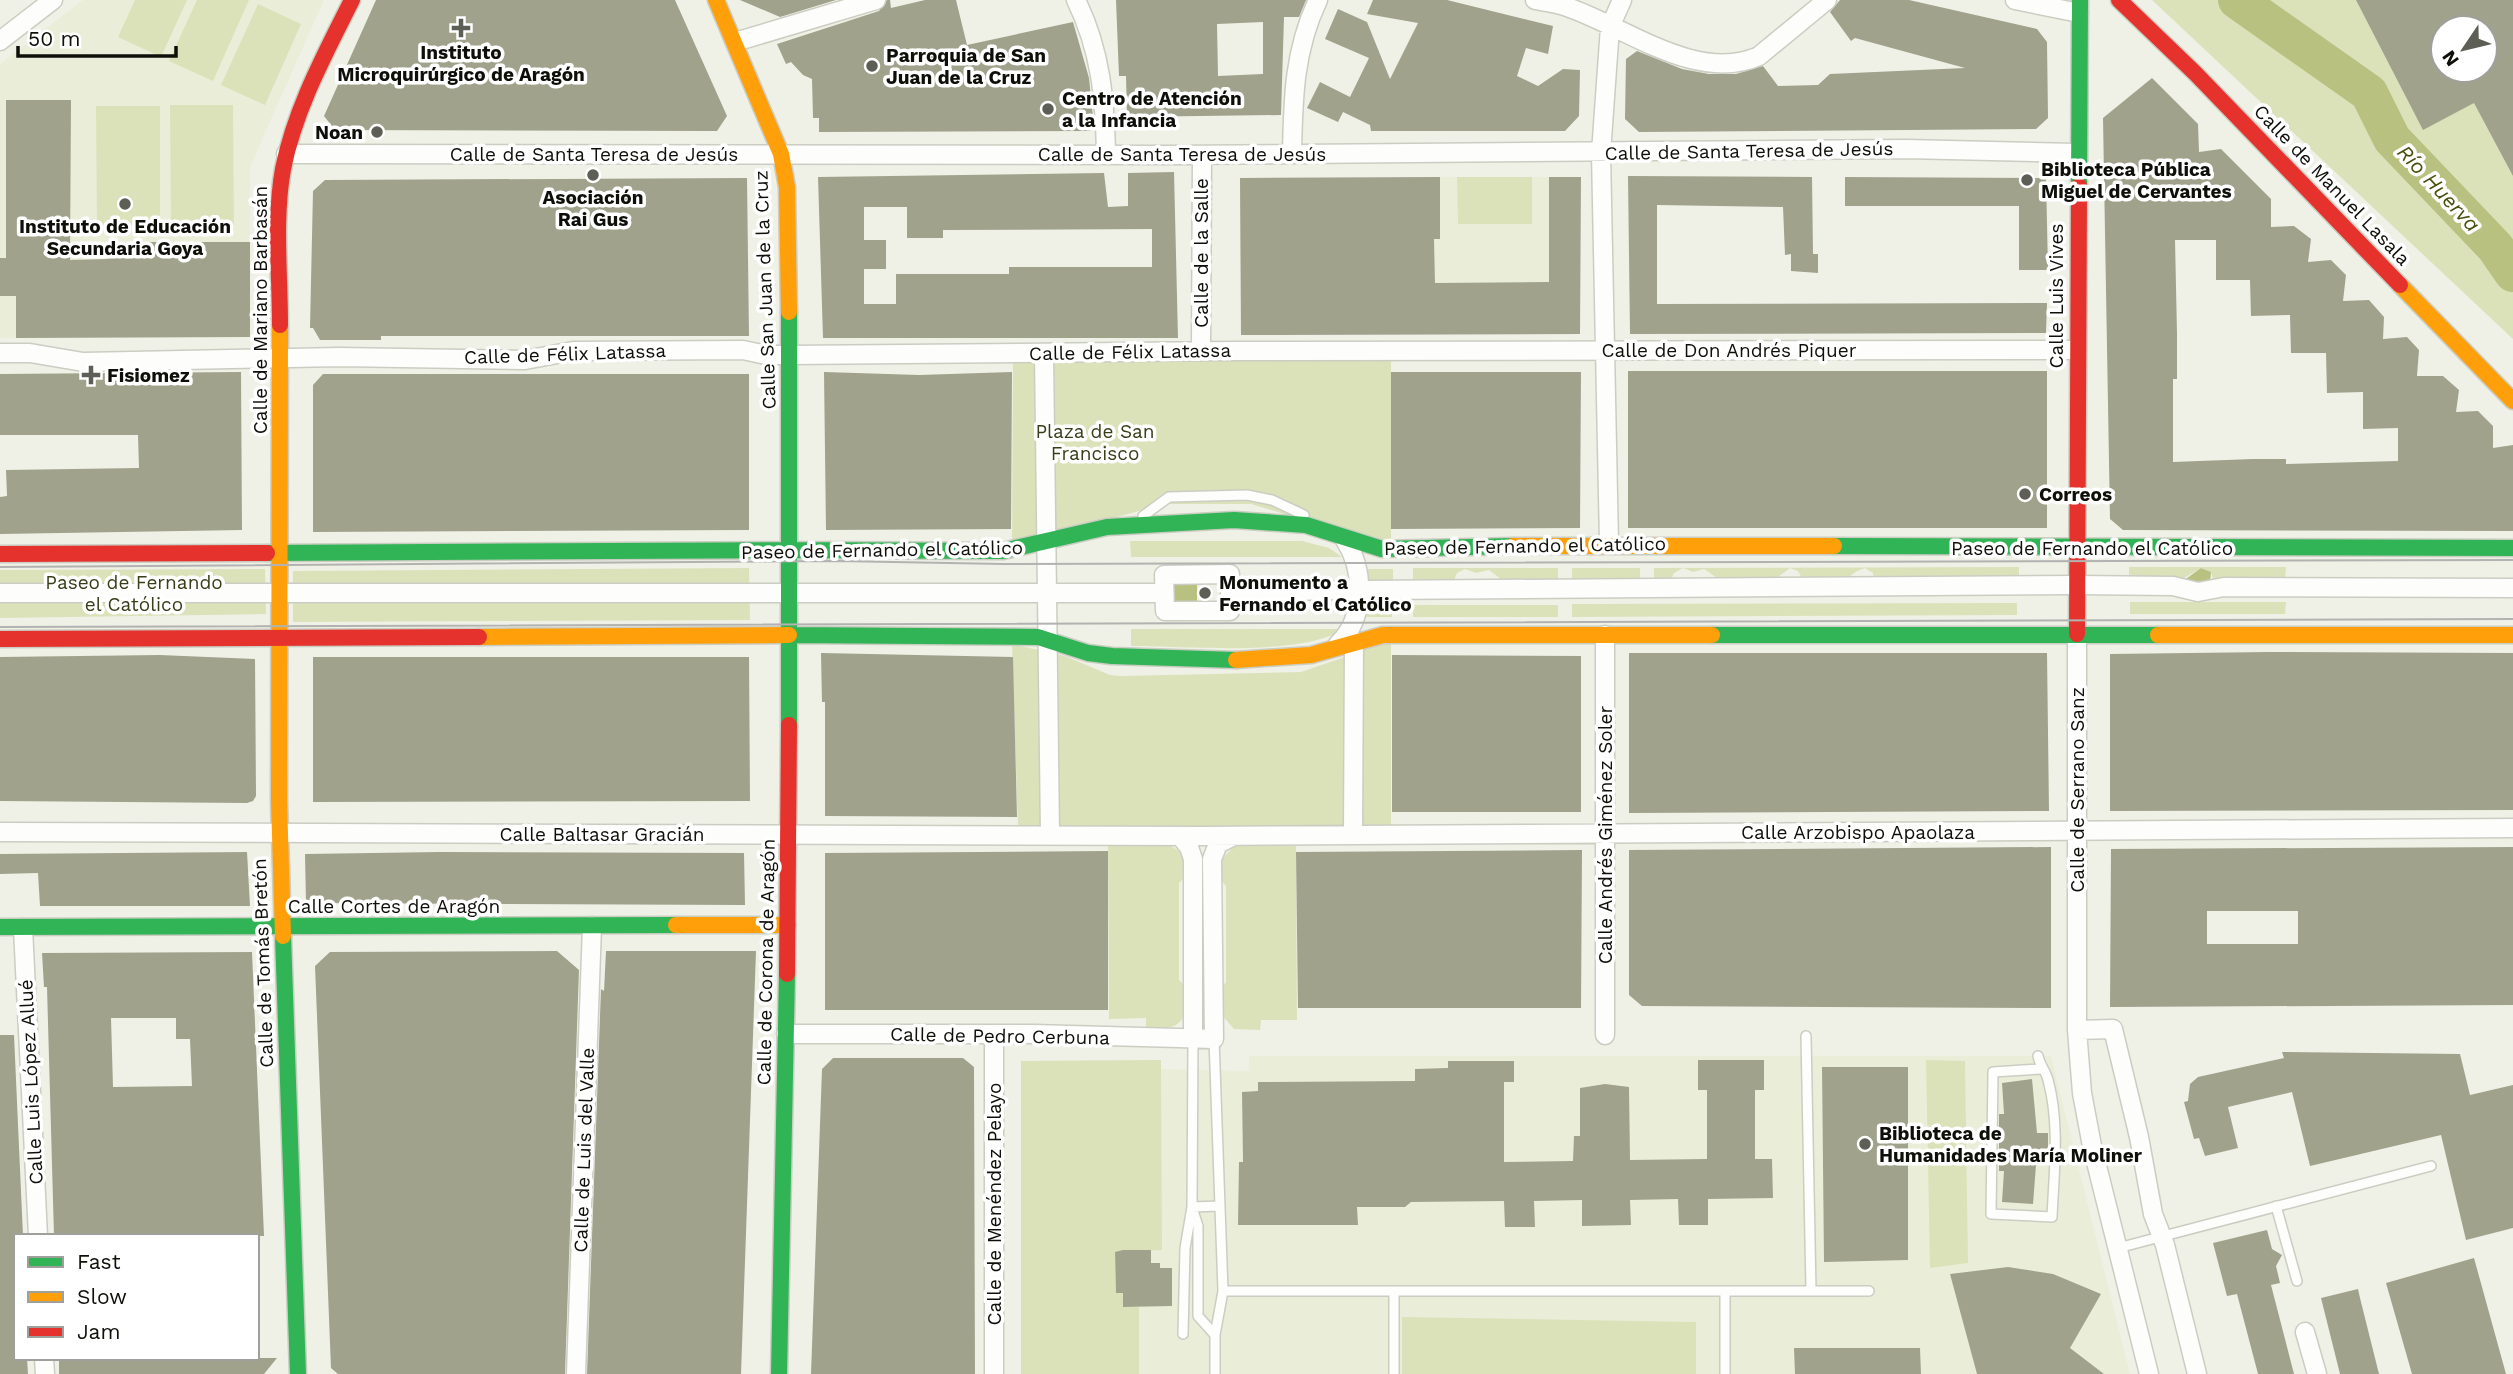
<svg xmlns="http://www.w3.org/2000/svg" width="2513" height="1374" viewBox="0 0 2513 1374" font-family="'Work Sans',sans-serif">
<rect width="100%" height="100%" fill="#eff1e6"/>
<path fill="#eaeed9" d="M83 0H324L250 167V337L0 338V64Z
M1424 177H1581L1580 334H1408Z
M1249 1056H2051L2130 1374H1021V1061L1161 1060V1069L1249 1071Z"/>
<path fill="#dbe2ba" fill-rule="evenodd" d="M135 0H187L161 57 118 37Z
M197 0H249L213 81 169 61Z
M2152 0H2513V339ZM2443 28H2485V70H2443Z
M258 4 301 24 265 105 221 85Z
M170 105H233L234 231H171Z
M96 106H160V231H97Z
M1457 177H1532V224H1458Z
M1013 360H1391V546L1251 504H1165L1012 545Z
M1130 541H1302L1329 548 1342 557H1131Z
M2019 567V580H1874L1873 573 1865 568 1857 571 1845 580H1803L1798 571 1790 568 1774 580H1720L1704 569 1693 572 1683 568 1674 573 1671 580 1654 579V568Z
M2129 567H2286L2285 579H2213L2211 572 2201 568 2184 578H2129Z
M749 568 750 620 293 622V571Z
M1413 568H1558V580H1502L1489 570 1476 573 1465 569 1457 573 1454 580H1413Z
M1572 568H1640V580H1572Z
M265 569 266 614 0 618V570Z
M1366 569H1393V581H1366Z
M2130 602H2286L2285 614H2130Z
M2017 603V615L1572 617V604Z
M1366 605H1392V617H1366Z
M1413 605H1558V617H1413Z
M1131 629H1343C1303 657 1182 646 1131 646Z
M1391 641V827L1018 828 1012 644 1065 656 1110 675 1121 676 1301 672Z
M1108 844 1168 845C1183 850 1186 861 1187 875L1179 883V980L1187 988C1186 1023 1182 1030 1146 1029V1018L1109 1019Z
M1236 845 1296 846 1297 1020H1261L1260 1030 1234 1029 1221 1014 1219 991 1226 982V886L1218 877 1219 861Z
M1161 1060 1162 1250 1115 1252 1116 1293H1123V1307H1139V1374H1021V1061Z
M1926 1060 1965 1061 1968 1263 1930 1268Z
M1402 1317 1696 1322V1374H1402Z"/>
<path fill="#b8c180" d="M2201 568 2211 572 2210 583 2207 586 2183 581Z
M1171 580H1197V606H1171Z"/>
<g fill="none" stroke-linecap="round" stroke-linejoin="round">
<path stroke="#b8c180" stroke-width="38" d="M2237 0 2369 93 2392 139 2495 247 2513 273"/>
</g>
<path fill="#a0a28c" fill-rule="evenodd" d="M376 0H675L727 116 717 131 335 130 324 116Z
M740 0H836L780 17Z
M887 0H890L891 8 925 0H956L967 45 1073 22 1089 78 1094 127 1089 131 819 132V118H813L812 79 803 75 791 62 786 64 777 44 879 11Z
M1116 0H1306L1299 17H1284L1281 115 1127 117 1126 76H1119ZM1263 22V74L1218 76 1217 24Z
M1373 0H1447L1553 26 1548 54 1526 48 1517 76 1538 86 1563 69 1580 70 1579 116 1565 131H1371L1370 125 1343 112 1338 122 1307 108 1320 82 1350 97 1369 58 1325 39 1338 9 1367 22 1390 79 1418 23 1367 14Z
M1840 0H1909L2037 29 2047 42 2048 118 2036 129 1639 132 1625 119 1626 59 1637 51 1682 69 1709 74H1736L1763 66 1778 86 1818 85 1830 74 1965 68 1855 38 1851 41 1830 12Z
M2356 0H2513V176L2474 103 2423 130ZM2443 28H2485V70H2443Z
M2152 78 2198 124 2199 152 2221 149 2271 199V227L2294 226 2311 239 2308 262 2331 260 2346 275 2343 301 2369 300 2384 317 2383 339 2407 337 2419 350 2417 376H2443L2459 390 2456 412 2478 411 2493 426V448L2513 445V531L2123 530 2110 519 2103 118ZM2175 240H2216V280H2250L2251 316 2290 315 2291 353H2326L2327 393 2363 392V429L2398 428V461L2286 464V459H2253L2173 462V379H2177V333Z
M6 100H71L70 260 108 259V242H250V337L16 338V296H0V258H6Z
M1174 172 1178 338H823L818 177 1104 173 1108 207 1128 206V173ZM864 207H907V238H943V230L1152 229V267H1009V274H896V304H864V269H886V240H864Z
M1628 176 1812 177 1813 254H1818V273L1791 271V254L1785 255 1783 207 1657 205V304L2047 303 2046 333 1630 334Z
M1440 177V239H1434L1435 283 1549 282V177H1581L1580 334 1241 335 1240 178Z
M1845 177 2046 178 2048 270H2019V206H1845Z
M747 178 749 336H381V340H320L313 328H310L313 191 325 180Z
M1628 371H2047V528H1628Z
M241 372 242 530 0 534V497L7 496 6 470 139 468 138 435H0V374Z
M824 372 919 375 1012 372 1011 529 826 530Z
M1391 372H1581L1580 528 1391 529Z
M323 374H749V530L313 532V385Z
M2269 652 2513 653V810L2110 811V654Z
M821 653 1013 657 1017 817 825 816V702H822Z
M1629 653H2047L2049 811 1629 813Z
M160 655 255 659 256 796 253 801 247 803 0 801V657Z
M1392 655 1581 656V812H1392Z
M313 657H749L750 801 313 802Z
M2051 847V1008L1642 1006 1629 995V850Z
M2513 847V1005L2110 1007 2111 849ZM2207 911H2298V944H2207Z
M1582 850 1581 1008H1298L1296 852Z
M1108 851V1010H825V853Z
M247 852 250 906H40L38 873 0 874V854Z
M440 852 744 853 745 905 306 903 305 854Z
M557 951 579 970 565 1374H338L331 1368 315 966 330 952Z
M606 951H756L741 1374H587L601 989 604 991Z
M252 952 264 1236H54L47 987H44L42 953ZM111 1018H176V1039H190L192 1086 113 1087Z
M0 1035H14L23 1236H16V1358H27L28 1374H0Z
M2282 1052 2460 1054 2470 1095 2513 1085V1228L2466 1240 2441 1135 2310 1166 2292 1092 2228 1107 2238 1148 2205 1156 2199 1138 2194 1139 2184 1102 2188 1101 2190 1084 2198 1077 2284 1058Z
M833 1058H963L974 1067 975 1374H811L822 1069Z
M1698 1060H1764V1090H1755V1159H1772L1773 1198 1708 1199V1225H1679L1678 1199 1630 1200 1631 1225 1582 1226V1200L1534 1201 1535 1227H1505L1504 1201 1411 1202 1405 1207H1357L1358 1225H1238L1239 1162H1243L1242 1092 1258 1091V1082L1415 1081V1069L1448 1068V1061H1514V1082H1504V1162L1573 1161 1574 1136H1580V1088L1605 1084 1629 1087 1630 1160 1707 1159V1090H1698Z
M1822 1067H1908V1260L1824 1262Z
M2032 1079 2037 1133H2048V1152H2037L2033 1204 2002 1202 2004 1171H1999V1114H2004L2002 1083Z
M2267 1230 2272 1249 2282 1255 2276 1266 2280 1283 2271 1285 2294 1374H2258L2237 1294 2227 1296 2213 1243Z
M1123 1250H1151V1263H1160V1268H1172V1306L1123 1307V1293H1116L1115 1252Z
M2474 1258 2506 1374H2412L2386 1283Z
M2008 1267 2053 1274 2101 1294 2070 1348 2104 1374H1977L1950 1274Z
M2358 1289 2360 1298 2379 1374H2340L2321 1298Z
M1794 1348H1920L1921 1374H1795Z
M59 1358H277L264 1374H59Z"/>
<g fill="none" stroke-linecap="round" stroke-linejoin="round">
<g stroke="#cbcdc3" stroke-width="12">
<path id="lane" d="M1143 516 1169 497 1247 495 1272 500 1304 515
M1806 1036 1811 1291
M1214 1039 1223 1291 1215 1335V1374
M2038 1056C2040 1066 2046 1071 2048 1080 2060 1124 2054 1172 2052 1217L1991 1214 1993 1072 2040 1069
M2276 1206 2297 1281
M1192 1207 1220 1206
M1192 1208 1198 1226V1316L1215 1335
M2118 1248 2431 1166
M1223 1291H1869
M1394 1292V1374
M1725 1292V1374
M1183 1334 1185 1248 1192 1207 1193 1039"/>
</g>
<g stroke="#cbcdc3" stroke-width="21">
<path id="street" d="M1076 0C1101 51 1105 99 1106 155
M1535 0C1546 2 1557 3 1567 7 1624 26 1697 84 1759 56L1827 0
M2015 0 2079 13
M0 41 53 0
M735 42 876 0
M1292 153C1293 99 1294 50 1318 0
M286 154 1169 155 1906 149 2077 153
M1201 351 1202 155
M0 353H30L83 362 339 357 525 360 573 351 743 350 766 355H790L1233 351 2077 350
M1044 353 1050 835
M1609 544 1601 153 1610 27 1622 0
M1230 574V611H1165L1164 575Z
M1366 590 2077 585 2173 586 2198 592 2224 587 2513 588
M1230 592 1345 590
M0 593H1164
M2077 634V1030L2082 1093 2092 1146 2149 1374
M1605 635V1035
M1338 644C1365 619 1365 571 1345 540
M0 832 1203 836 2513 828
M1353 834 1354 640
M1180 836 1189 847 1193 859V1039
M23 928 38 1236
M2077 1030 2113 1029 2139 1137 2153 1214 2165 1245 2197 1374
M786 1034H1034L1214 1039 1212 859 1218 844 1234 836
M2305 1332 2317 1374
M44 1358 45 1374
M576 1374 592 926
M994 1374V1034"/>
</g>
<g stroke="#cbcdc3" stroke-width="19">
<path id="fast" d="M2079 186 2080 0
M1834 546 2513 548
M790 550 1003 551 1107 527 1234 520 1306 525 1382 549 1513 546
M267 553 790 550
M789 635 1038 637 1088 653 1112 656 1236 660
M1712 635H2158
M789 725V312
M0 927 676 925
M283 936 298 1374
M779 1374 787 974"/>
</g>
<g stroke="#cbcdc3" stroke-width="19">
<path id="slow" d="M716 0 781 154 787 187 789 312
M2400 285 2513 401
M280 325 279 801 283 936
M1513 546H1834
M2158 635H2513
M479 637 789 635
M1236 660 1311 655 1383 635H1712
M676 925H788"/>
</g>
<g stroke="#cbcdc3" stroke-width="19">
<path id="jam" d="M2119 0 2195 73 2400 285
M280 325C280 274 274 219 283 169 295 109 325 54 352 0
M0 554 267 553
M2077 634 2079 186
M0 639 479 637
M787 974 789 725"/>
</g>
<use href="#lane" stroke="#fdfdfb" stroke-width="9"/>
<use href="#street" stroke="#fdfdfb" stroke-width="18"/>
<use href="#fast" stroke="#30b455" stroke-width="16"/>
<use href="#slow" stroke="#ff9f0a" stroke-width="16"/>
<use href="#jam" stroke="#e5322d" stroke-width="16"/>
<path stroke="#b2b2b0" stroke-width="2" d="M0 567 838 561 1003 564 2513 560
M0 627 2513 619"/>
</g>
<g fill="#5d5e56" stroke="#fff" stroke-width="2.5">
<path d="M457.5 17.5h7v7h7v7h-7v7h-7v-7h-7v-7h7z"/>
<circle cx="872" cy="66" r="7"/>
<circle cx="1048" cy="109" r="7"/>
<circle cx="377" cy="132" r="7"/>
<circle cx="593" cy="175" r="7"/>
<circle cx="2027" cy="180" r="7"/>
<circle cx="125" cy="204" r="7"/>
<path d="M87.5 364.5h7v7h7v7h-7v7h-7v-7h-7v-7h7z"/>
<circle cx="2025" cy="494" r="7"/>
<circle cx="1205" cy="593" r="7"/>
<circle cx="1865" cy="1144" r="7"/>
</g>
<g text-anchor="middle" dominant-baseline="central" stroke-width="7" stroke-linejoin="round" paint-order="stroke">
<g font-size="19" font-weight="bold" fill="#0e0f08" stroke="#fff" text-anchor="start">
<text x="461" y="52" text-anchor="middle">Instituto<tspan x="461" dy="22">Microquirúrgico de Aragón</tspan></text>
<text x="886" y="55">Parroquia de San<tspan x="886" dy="22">Juan de la Cruz</tspan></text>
<text x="1062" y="98">Centro de Atención<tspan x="1062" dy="22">a la Infancia</tspan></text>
<text x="363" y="132" text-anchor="end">Noan</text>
<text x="2041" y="169">Biblioteca Pública<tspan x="2041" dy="22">Miguel de Cervantes</tspan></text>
<text x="593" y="197" text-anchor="middle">Asociación<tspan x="593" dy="22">Rai Gus</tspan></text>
<text x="125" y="226" text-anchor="middle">Instituto de Educación<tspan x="125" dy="22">Secundaria Goya</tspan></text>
<text x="107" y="375">Fisiomez</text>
<text x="2039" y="494">Correos</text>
<text x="1219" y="582">Monumento a<tspan x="1219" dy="22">Fernando el Católico</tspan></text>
<text x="1879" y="1133">Biblioteca de<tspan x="1879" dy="22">Humanidades María Moliner</tspan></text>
</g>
<g font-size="19" fill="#0e0f08" stroke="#fff">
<text transform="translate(1749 151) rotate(-1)">Calle de Santa Teresa de Jesús</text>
<text x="594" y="154">Calle de Santa Teresa de Jesús</text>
<text x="1182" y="154">Calle de Santa Teresa de Jesús</text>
<text transform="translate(2332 185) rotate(46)">Calle de Manuel Lasala</text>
<text transform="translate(1201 253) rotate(-90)">Calle de la Salle</text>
<text transform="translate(765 290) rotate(-92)">Calle San Juan de la Cruz</text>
<text transform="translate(2056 296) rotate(-90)">Calle Luis Vives</text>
<text transform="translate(260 310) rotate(-90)">Calle de Mariano Barbasán</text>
<text x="1729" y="350">Calle de Don Andrés Piquer</text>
<text transform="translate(1130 352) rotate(-1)">Calle de Félix Latassa</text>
<text transform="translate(565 354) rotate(-2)">Calle de Félix Latassa</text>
<text transform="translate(1525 546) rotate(-1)">Paseo de Fernando el Católico</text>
<text x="2092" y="548">Paseo de Fernando el Católico</text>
<text transform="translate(882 550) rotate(-1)">Paseo de Fernando el Católico</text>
<text transform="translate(2077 790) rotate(-90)">Calle de Serrano Sanz</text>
<text x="1858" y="832">Calle Arzobispo Apaolaza</text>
<text x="602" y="834">Calle Baltasar Gracián</text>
<text transform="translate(1605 835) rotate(-90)">Calle Andrés Giménez Soler</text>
<text x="394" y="906">Calle Cortes de Aragón</text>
<text transform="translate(766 962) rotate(-89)">Calle de Corona de Aragón</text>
<text transform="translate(263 963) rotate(-92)">Calle de Tomás Bretón</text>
<text transform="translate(1000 1036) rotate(1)">Calle de Pedro Cerbuna</text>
<text transform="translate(31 1082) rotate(-93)">Calle Luis López Allué</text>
<text transform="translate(584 1150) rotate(-88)">Calle de Luis del Valle</text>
<text transform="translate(994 1204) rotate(-90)">Calle de Menéndez Pelayo</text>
</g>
<g font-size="19" fill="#393e18" stroke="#fff">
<text x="1095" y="431">Plaza de San<tspan x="1095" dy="22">Francisco</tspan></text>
<text x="134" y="582">Paseo de Fernando<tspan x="134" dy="22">el Católico</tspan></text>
</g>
<g font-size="21" font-style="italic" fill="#49500c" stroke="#fff">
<text transform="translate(2439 188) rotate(47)">Río Huerva</text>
</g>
</g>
<rect x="14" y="1234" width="245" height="126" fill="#ffffff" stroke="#9f9f9c" stroke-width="2"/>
<rect x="28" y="1257" width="35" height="10" fill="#30b455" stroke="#9f9f9c" stroke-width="2"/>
<text x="77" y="1269" font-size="21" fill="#0e0f08">Fast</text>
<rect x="28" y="1292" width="35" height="10" fill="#ff9f0a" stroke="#9f9f9c" stroke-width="2"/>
<text x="77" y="1304" font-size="21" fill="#0e0f08">Slow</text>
<rect x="28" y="1327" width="35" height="10" fill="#e5322d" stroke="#9f9f9c" stroke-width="2"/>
<text x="77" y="1339" font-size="21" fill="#0e0f08">Jam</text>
<g transform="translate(2464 49) rotate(235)"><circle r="33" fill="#ffffff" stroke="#9f9f9c" stroke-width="2"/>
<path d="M0-5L12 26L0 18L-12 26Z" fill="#5d5e56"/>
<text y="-10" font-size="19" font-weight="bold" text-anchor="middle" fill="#0e0f08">N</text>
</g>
<path d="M18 46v10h158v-10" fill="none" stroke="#0e0f08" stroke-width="3.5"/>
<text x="28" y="46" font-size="21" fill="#0e0f08" stroke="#ffffff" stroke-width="5" paint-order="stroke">50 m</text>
</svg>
